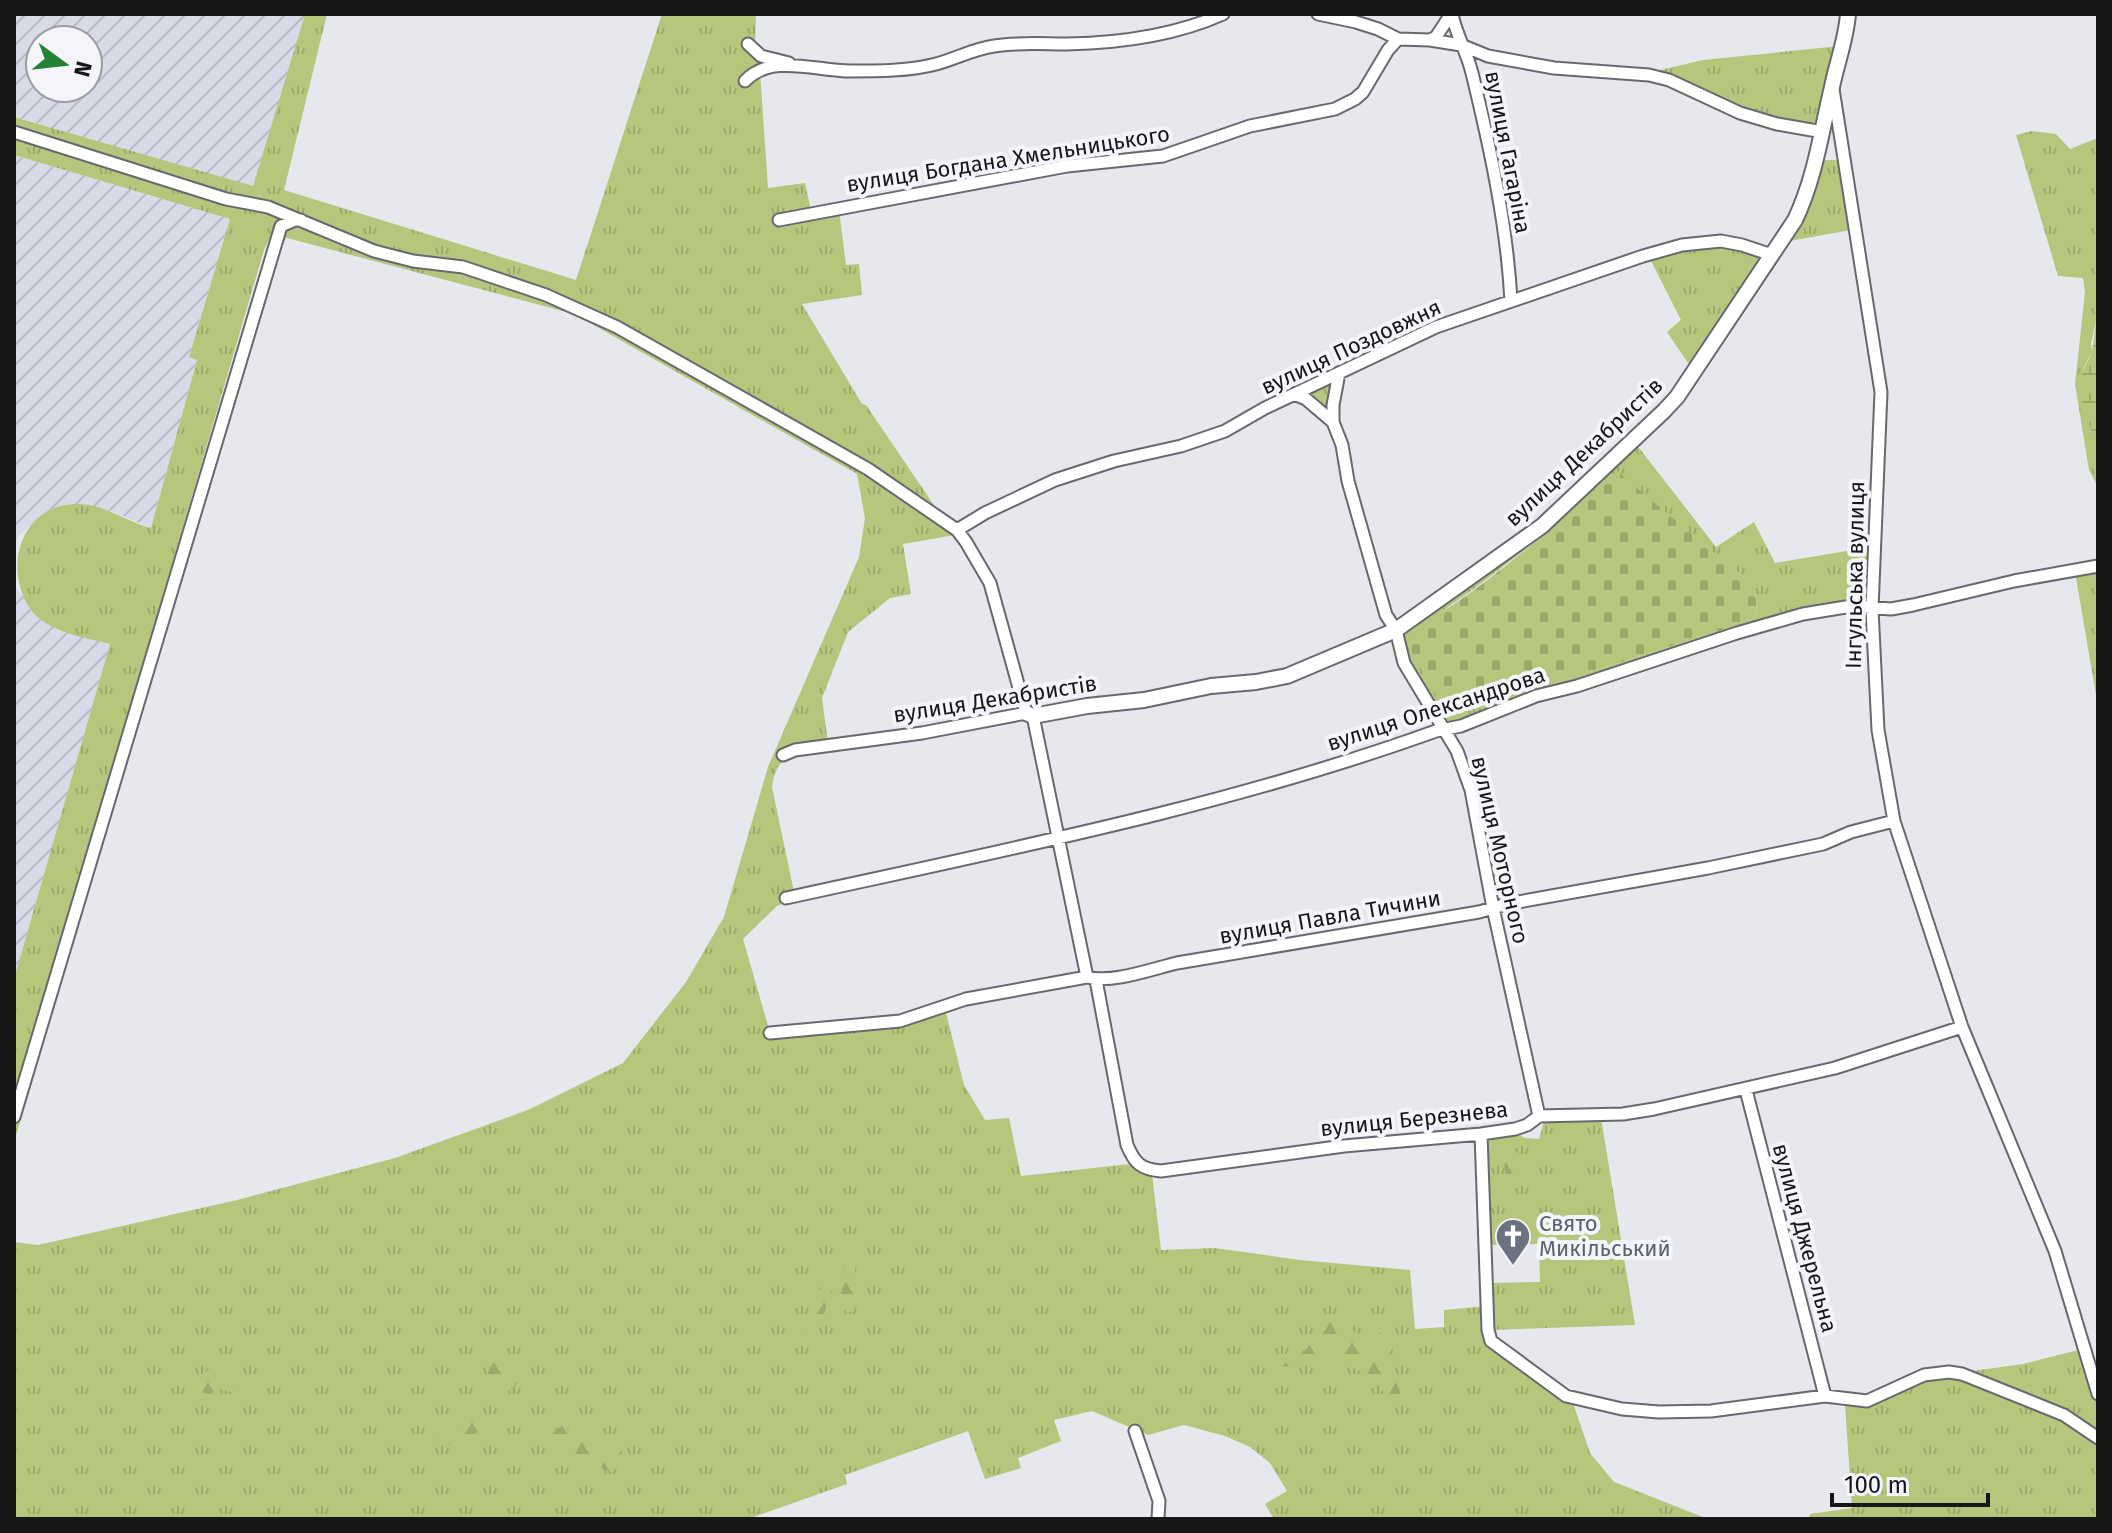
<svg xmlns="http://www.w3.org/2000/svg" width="2112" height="1533" viewBox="0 0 2112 1533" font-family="'Fira Sans',sans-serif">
<defs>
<pattern id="industrial-furrows" width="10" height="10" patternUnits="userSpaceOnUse" patternTransform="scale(2)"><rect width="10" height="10" fill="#d9dae8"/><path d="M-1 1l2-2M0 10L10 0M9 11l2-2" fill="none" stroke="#babac6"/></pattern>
<pattern id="grass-tufts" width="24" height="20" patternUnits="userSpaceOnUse" patternTransform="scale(2)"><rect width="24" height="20" fill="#b6c67c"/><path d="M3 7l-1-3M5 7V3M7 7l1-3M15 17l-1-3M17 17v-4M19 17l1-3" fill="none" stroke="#9ca96b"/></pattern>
<pattern id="forest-firs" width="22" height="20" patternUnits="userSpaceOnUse" patternTransform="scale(2)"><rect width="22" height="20" fill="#b6c67c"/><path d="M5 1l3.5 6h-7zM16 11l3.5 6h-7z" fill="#9ca96b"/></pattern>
<pattern id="wetland-marsh" width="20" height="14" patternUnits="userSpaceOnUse" patternTransform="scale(2)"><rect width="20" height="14" fill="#b6c67c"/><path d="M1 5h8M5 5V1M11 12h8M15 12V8" fill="none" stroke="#9ca96b"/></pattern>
<pattern id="cemetery-stones" width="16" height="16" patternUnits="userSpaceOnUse" patternTransform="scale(2)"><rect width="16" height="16" fill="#b6c67c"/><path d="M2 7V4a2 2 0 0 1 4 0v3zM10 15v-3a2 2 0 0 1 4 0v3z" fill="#9ca96b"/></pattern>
</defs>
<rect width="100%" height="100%" fill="#e7e7ee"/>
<path fill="url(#industrial-furrows)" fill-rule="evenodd" d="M14 14H305L253 187 14 117ZM40 40H88V88H40Z
M14 155 230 219 189 356 197 359 151 528 111 511 80 504 52 509 18 536 14 549Z
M14 579 16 588 58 631 110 644 14 979Z"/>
<path fill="url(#grass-tufts)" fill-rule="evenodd" d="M305 14H327L284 190 576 280 662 14H756L755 46 761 53 795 62 760 72 768 188 805 183 812 215 839 210 846 265 859 264 862 295 802 304 862 404 866 405 942 517 581 306 414 259 14 128V117L253 186Z
M1840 46 1819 121 1804 125 1740 110 1652 72 1703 60Z
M2032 131 2056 134 2070 149 2098 138V313L2091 343 2092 352 2084 367 2082 393 2085 410 2098 444V487L2089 470 2075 384 2085 292 2083 278 2058 276 2016 135Z
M14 136 280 217 264 250 19 1087 14 1090V979L110 644C83 637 59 635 36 616 0 577 17 501 81 504 106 505 127 522 151 528L197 360 189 357 230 219 14 155Z
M1825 160H1836L1839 164 1851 230 1784 242Z
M295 223 373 253 462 270 578 310 865 471 955 535 903 544 911 594 890 598 848 632 822 698 828 743H840L841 747C808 751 777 746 772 787L794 892 787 902 777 906 743 939 771 1036 899 1024 945 1009 964 1085 985 1120 1009 1118 1021 1176 1130 1164 1131 1160 1136 1167 1152 1174 1161 1250 1215 1248 1300 1260 1410 1270 1415 1329 1444 1327V1310L1486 1306C1486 1318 1484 1332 1490 1343 1497 1356 1558 1395 1572 1400L1590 1453 1614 1482 1708 1519H1274L1265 1504 1287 1491 1270 1463 1250 1447 1225 1436 1184 1425 1148 1435 1092 1411 1054 1420 1061 1441 1018 1458 1021 1468 985 1479 968 1431 845 1475 847 1484 748 1519H14V1242L38 1245 237 1200 395 1158 528 1110 623 1063 686 982 724 917 768 767 859 557 865 518 857 474 574 314 287 238 277 246 14 1142V1124L269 249 282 229Z
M1721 243 1763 256 1692 369 1667 332 1681 320 1649 257 1683 248Z
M1334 377 1331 415 1301 393Z
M1636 444 1716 547 1754 522 1775 563 1870 547 1867 596 1859 603 1830 606 1460 724 1446 723C1430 698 1397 664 1404 632ZM1617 472 1755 587 1757 614 1750 621 1505 699 1501 691 1412 631C1485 585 1551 528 1617 472Z
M2098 563V707L2075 572Z
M1601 1118 1635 1325 1491 1330 1490 1283 1540 1282 1539 1244 1489 1245 1485 1140 1487 1137 1516 1132 1524 1138 1539 1139 1544 1121Z
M2082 1349 2098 1404V1519H1800L1809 1518 1810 1514 1852 1508 1845 1404 1867 1399 1907 1380 2023 1364Z"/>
<path fill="url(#forest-firs)" d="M1509 1145 1527 1161 1524 1167 1517 1169 1511 1181 1506 1177 1502 1150Z
M848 1263 853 1264C860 1280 851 1293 854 1309L849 1313 841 1308C837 1292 848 1282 843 1266Z
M828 1279 833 1282 834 1286C824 1301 828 1325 807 1330L805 1324 824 1281Z
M1330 1321 1350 1325 1362 1346 1367 1349 1380 1332 1388 1333 1394 1338 1390 1371 1399 1389 1401 1401 1392 1407 1388 1406C1385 1398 1384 1389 1378 1383 1365 1370 1331 1358 1313 1359 1303 1360 1293 1366 1283 1367V1358L1289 1350H1306L1325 1323Z
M506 1357 525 1363 526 1370 512 1390 490 1395 485 1391 483 1380 493 1361Z
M209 1369 214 1370 220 1378 235 1377 237 1380 232 1392 219 1389 210 1394 204 1393 200 1387V1377Z
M479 1417 486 1421 485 1428 463 1441 434 1447 428 1438 432 1434 462 1428Z
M563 1426 567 1427 569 1438 595 1444 605 1449 614 1445 622 1452 621 1465 611 1472 566 1451 549 1454 545 1452 551 1431Z"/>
<path fill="url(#wetland-marsh)" d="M2098 313V444C2087 423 2077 393 2084 369 2086 363 2091 357 2092 351 2094 339 2095 326 2098 313Z"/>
<path fill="url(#cemetery-stones)" d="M1617 471 1755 587 1757 614 1750 621 1505 699 1501 691 1443 711 1407 643C1410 624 1438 615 1453 605 1511 565 1564 517 1617 471Z"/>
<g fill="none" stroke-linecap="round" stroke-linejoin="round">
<g stroke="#68696f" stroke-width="15">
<path id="minor" d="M1318 14 1356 22 1378 29 1398 39 1430 40 1461 45 1488 56 1554 68 1649 75 1669 80 1740 113 1777 124 1823 132
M1452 14C1456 35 1467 52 1472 73 1490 147 1507 225 1511 301
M1430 40 1436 37 1451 14
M748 44 761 56 789 63
M745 81C771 53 816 71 850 71 877 71 910 71 936 64 955 59 973 49 994 46 1018 42 1043 44 1067 44 1119 43 1176 35 1223 14
M1833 89 1881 392 1872 609 1878 730 1894 821 1962 1027 2055 1251 2098 1394
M14 132 226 199 268 207 374 251 413 261 463 267 546 295 617 327 801 431 868 469 957 530 966 542 990 583 1026 713 922 733 795 750 783 755
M779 220 1067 166 1163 156 1250 126 1335 109 1355 99 1363 92 1388 50 1398 39
M1339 373 1333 405V422L1342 445 1348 481 1386 615 1396 630 1404 663 1457 751 1471 790 1493 908 1539 1116
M1294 394 1306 399 1333 422
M957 530 985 513 1055 480 1114 461 1181 446 1225 431 1265 408 1436 327 1643 256 1682 245 1721 241 1742 245 1772 255
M1033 716 1087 977
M786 898C1004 850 1225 807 1436 731L1461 726 1536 696 1577 686 1737 633 1803 614 1852 606 1891 609 1913 605 2014 581 2098 566
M1096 980 1127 1145C1135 1164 1141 1169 1161 1171L1344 1146 1481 1134 1515 1129 1527 1125 1539 1116 1623 1114 1654 1109 1835 1068 1962 1027
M770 1033 900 1021 966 999 1087 977C1111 984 1152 969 1177 963L1479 912 1507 904 1708 868 1823 844 1851 832 1894 821
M1746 1090 1825 1396
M14 1117 281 226 295 220H301
M1481 1134 1488 1330 1491 1341 1566 1396 1622 1409 1659 1412 1711 1411 1825 1396 1867 1401 1924 1375 1949 1372 1962 1374 2064 1415 2098 1438
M1135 1431 1159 1501 1158 1519"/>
</g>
<g stroke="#68696f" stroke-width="18">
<path id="tertiary" d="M1026 713 1033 716 1087 706 1144 700 1211 686 1256 682 1287 676 1396 630 1542 526 1664 411 1677 397 1795 220C1815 178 1821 133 1832 87 1837 62 1846 40 1848 14"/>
</g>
<use href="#minor" stroke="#fff" stroke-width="11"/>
<use href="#tertiary" stroke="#fff" stroke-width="14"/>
</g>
<defs>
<g id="church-pin" transform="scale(1.8)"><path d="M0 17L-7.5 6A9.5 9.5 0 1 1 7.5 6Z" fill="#6b7280" stroke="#f4f4fb"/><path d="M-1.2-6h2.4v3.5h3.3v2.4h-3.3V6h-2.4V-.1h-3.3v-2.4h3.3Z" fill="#fff"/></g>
</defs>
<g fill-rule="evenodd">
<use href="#church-pin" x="1513" y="1236"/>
</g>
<g text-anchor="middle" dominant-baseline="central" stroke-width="8" stroke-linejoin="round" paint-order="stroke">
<g font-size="22" fill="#171719" stroke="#f4f4fb">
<text transform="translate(1508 152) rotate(79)">вулиця Гагаріна</text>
<text transform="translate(1008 159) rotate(-9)">вулиця Богдана Хмельницького</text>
<text transform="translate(1351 347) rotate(-25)">вулиця Поздовжня</text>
<text transform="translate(1584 452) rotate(-43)">вулиця Декабристів</text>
<text transform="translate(1855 575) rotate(-89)">Інгульська вулиця</text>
<text transform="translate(995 699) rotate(-9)">вулиця Декабристів</text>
<text transform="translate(1436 709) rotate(-18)">вулиця Олександрова</text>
<text transform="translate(1500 850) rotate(77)">вулиця Моторного</text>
<text transform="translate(1330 917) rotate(-10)">вулиця Павла Тичини</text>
<text transform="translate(1414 1119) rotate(-6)">вулиця Березнева</text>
<text transform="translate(1805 1238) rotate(75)">вулиця Джерельна</text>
</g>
<g font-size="22" fill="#5b616d" stroke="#f4f4fb" text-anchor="start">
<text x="1539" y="1223">Свято<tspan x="1539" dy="25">Микільський</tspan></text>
</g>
</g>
<rect width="2112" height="1533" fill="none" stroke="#171719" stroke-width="32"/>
<g transform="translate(64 64) rotate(105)"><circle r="38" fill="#f4f4fb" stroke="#9c9ca1" stroke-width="2"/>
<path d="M0-6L14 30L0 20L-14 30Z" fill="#238335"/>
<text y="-12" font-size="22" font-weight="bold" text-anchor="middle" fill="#171719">N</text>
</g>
<path d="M1832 1493v12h156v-12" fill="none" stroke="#171719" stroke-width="4"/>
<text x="1844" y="1493" font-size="24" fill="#171719" stroke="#f4f4fb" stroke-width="6" paint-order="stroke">100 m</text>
</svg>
